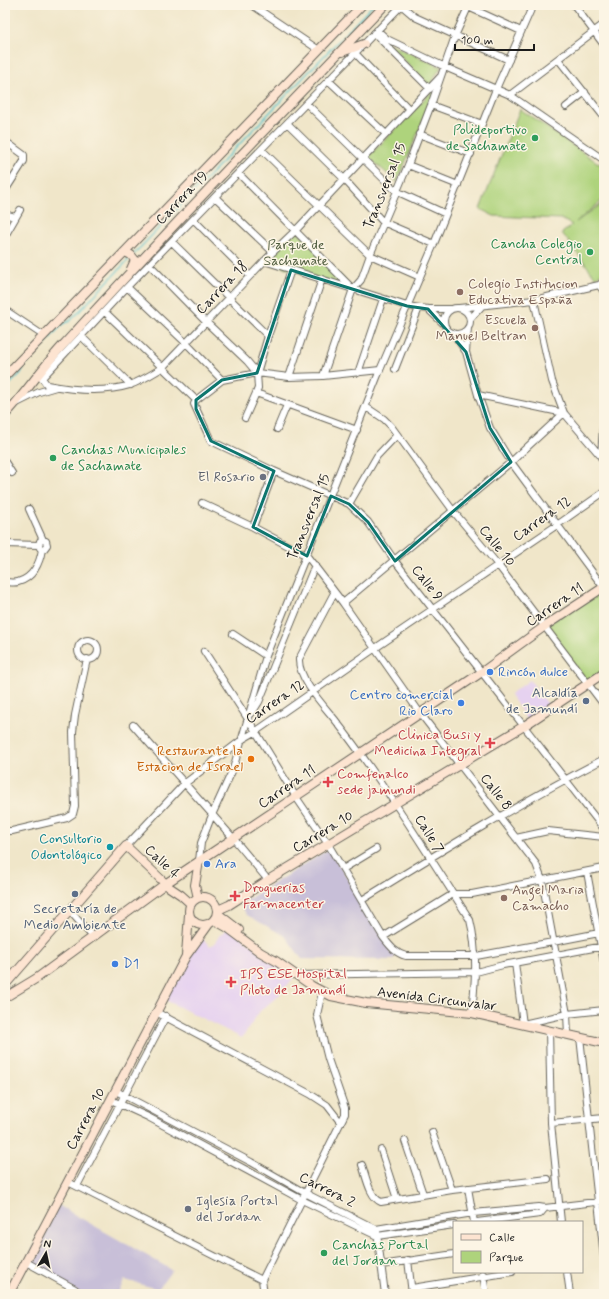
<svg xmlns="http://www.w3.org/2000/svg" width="609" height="1299" viewBox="0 0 609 1299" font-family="Mynerve,sans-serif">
<rect width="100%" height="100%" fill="#fcf5e5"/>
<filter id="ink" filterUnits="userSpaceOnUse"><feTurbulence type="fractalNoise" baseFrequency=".025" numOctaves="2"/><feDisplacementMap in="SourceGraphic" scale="8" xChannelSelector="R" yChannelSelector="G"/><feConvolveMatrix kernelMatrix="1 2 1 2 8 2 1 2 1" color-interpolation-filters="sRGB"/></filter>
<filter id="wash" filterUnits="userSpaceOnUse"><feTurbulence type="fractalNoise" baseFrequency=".012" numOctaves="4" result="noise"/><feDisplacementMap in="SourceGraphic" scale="16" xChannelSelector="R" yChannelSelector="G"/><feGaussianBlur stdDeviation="0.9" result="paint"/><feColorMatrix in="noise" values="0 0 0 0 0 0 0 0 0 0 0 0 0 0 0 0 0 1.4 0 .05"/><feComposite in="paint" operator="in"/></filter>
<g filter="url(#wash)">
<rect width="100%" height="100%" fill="#f0e6c9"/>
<path fill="#e6d2f0" d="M530 680 550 707 529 723 510 694Z
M228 928 296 975 278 996 260 1011 242 1038 163 999 200 936 210 946 215 943 219 936Z"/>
<path fill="#c8bfd8" d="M329 849 396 956 392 960 302 959 285 936 247 915 240 904Z
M56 1204 172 1270 158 1289 125 1280 117 1294H81L26 1262Z"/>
<path fill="#aed37c" stroke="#65784c" d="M388 43 441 67 429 86Z
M438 85 397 182 368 157Z
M520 109 604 167V199L576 222 604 202V271L596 278 562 233 572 225 561 219 494 216 480 209Z
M296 230 353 289 264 261Z
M604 588V673L588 684 545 626Z"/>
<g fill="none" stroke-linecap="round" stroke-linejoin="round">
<path stroke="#54c1cb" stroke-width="1.5" d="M134 254 373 5
M5 389 21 373 24 365 64 323 70 321 130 258"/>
</g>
</g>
<g filter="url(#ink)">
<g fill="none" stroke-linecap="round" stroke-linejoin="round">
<g stroke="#666359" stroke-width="8">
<path id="street" d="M252 5 319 50
M401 5 415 17 509 60
M464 5 521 31
M574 5 604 45
M377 30 387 39 445 67 510 95 604 160
M374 33 430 89
M355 53 409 109
M558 59 604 117
M329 81 386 134
M510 95 604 24
M307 104 396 191 446 214
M431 105 482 124
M566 107 585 92
M287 123 344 179 383 222 434 244
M419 134 471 154
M5 141 24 155V161L5 191
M262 150 370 255 420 277
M408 165 458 185
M239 174 352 288
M215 197 273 252
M5 218 8 215 15 217
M194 220 250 276
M5 236 20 210
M172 242 268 336
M264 261 407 306 428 309H450
M150 265 206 322 247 361 257 373
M599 285 604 292
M127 287 186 343 222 380
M534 300 552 381 564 413 604 460
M444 321a13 13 0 1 1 26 0a13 13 0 1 1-26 0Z
M459 308 534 300 599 285 604 281
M428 309 444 324
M5 310 44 336
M105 312 196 400
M470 319 482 306
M453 333 466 352 478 395 490 428 511 462 604 588
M81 336 131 385
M466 352 468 328
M395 369 419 308
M380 370 323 376 289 377 257 373 222 380 196 400 194 404 211 441 274 471 349 504 368 522 395 561 604 829
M41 372 42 378 47 385C73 390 104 393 130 385 141 381 152 374 162 368L273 252 296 230 441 76
M358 373 383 299
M323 376 353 289 361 280 370 255 408 165 431 105 455 36 469 5
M289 377 322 279
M42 378 127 287 402 5
M256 393 357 430
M478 395 564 413
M17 403 39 392 56 387
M366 407 384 419 391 426 454 512 498 565 604 705
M245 418 256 393 258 388 257 373 268 336 291 270
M277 429 287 405
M601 457 604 412
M5 462 12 473
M202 503 253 527 307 556 343 603 420 713 536 864 542 880 567 1014 568 1034
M349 504 377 456 397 435
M29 509 43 540
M253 527 274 471
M5 544 39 545 40 541 43 540 46 541 47 545 44 549 40 548 39 545
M5 582C9 582 14 583 18 582 33 578 40 563 42 549
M334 593 299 659C298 679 324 706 336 721 385 784 427 853 470 920 478 952 475 982 472 1013
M343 603 511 462 564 413
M233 634 266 656
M78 650a10 10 0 1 1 20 0a10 10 0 1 1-20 0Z
M204 651 248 719 296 797 328 844 383 937C390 946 395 953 406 956H476L553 942 604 932
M249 715 254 710 259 702 315 565
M133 725 233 838 268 880
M5 831H12L67 818 73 814 75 806 73 732 75 715 87 659
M516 838 548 831 604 837
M126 846 184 784 243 739 255 732 374 649 557 525 604 492
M199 861 201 843 212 815 233 769 266 656 380 370 434 244 496 89 533 5
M343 869 376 849
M587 872 604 963
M362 900C441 851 521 802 604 759
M69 910 93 937
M383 937 453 894H472L604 868
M515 963 523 1024 567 1014 604 1010
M296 975 476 972 503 965 604 946
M156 1012 310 1094 327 1105 341 1123
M549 1030 551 1123 561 1222
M580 1037 604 1257
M116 1091 251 1162 305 1193 376 1229 473 1213 539 1207 545 1208 604 1201
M111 1100 148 1117 302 1200 377 1236 454 1225
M551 1123 604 1118
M432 1132 452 1190
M405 1141 423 1194
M381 1150 397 1199
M362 1165C366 1175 369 1197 381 1202L452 1190 548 1179
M68 1182 262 1280
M77 1186 166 1016
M468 1188 474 1222
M477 1222 540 1214 545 1208
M377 1232 385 1294
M408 1260 412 1294
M26 1262 75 1289 81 1294
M381 1265 454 1254
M567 1272 570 1294
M483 1274 486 1294
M262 1280 345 1114V1108L328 1059 317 1015 322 992
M262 1280 264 1294
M412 1288 512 1272"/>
</g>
<g stroke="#666359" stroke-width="10">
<path id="secondary" d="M342 52 364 44
M125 252 131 255 135 260 131 269
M5 376 362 5
M5 415C26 393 43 366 65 343 169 229 277 117 385 5
M189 911a14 14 0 1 1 28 0a14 14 0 1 1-28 0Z
M198 898 195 885 199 861
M218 910 229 905 268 880 524 726 604 673
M217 913 239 930
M214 920 228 928 260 952 276 961 312 986 331 996 366 1003 472 1013 604 1043
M186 955 189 914
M5 985 126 846 169 887 181 895 191 904
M5 994 9 995 37 978 165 884 482 672 545 626 604 587
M9 1294 186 956 209 924"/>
</g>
<use href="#street" stroke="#fff" stroke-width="6"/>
<use href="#secondary" stroke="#fde4d1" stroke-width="8"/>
</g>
</g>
<path fill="none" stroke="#0f766e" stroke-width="3" stroke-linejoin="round" d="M291 270 407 306 428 309 466 352 490 428 511 462 395 561 368 522 349 504 331 496 307 556 253 527 274 471 211 441 196 409V400L222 380 257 373Z"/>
<g fill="#2e9e5b" stroke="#fcf5e5" stroke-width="1.5">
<circle cx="535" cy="138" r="4"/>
<circle cx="590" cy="252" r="4"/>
<circle cx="53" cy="458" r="4"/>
<circle cx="324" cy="1253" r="4"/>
</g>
<g fill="#8d6e63" stroke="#fcf5e5" stroke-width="1.5">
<circle cx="460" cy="292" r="4"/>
<circle cx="535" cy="328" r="4"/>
<circle cx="504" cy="898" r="4"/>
</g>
<g fill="#6b7280" stroke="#fcf5e5" stroke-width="1.5">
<circle cx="263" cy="477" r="4"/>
<circle cx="188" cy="1209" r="4"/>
</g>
<g fill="#3f7fe0" stroke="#fcf5e5" stroke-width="1.5">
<circle cx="490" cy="672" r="4"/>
<circle cx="461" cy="703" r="4"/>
<circle cx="207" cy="864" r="4"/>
<circle cx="115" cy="964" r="4"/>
</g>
<g fill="#5c6f8a" stroke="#fcf5e5" stroke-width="1.5">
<circle cx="586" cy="701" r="4"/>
<circle cx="75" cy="894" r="4"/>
</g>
<g fill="#e0444e" stroke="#fcf5e5" stroke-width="1.5">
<path d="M488 737h4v4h4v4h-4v4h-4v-4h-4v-4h4z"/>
<path d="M326 776h4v4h4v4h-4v4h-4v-4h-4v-4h4z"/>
<path d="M233 890h4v4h4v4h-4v4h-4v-4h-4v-4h4z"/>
<path d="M229 976h4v4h4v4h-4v4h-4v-4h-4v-4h4z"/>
</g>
<circle fill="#e8710a" stroke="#fcf5e5" stroke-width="1.5" cx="251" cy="759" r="4"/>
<circle fill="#0f9aa8" stroke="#fcf5e5" stroke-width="1.5" cx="110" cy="847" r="4"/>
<g text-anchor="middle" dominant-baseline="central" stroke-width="3" stroke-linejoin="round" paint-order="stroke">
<g font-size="14" fill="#27864d" stroke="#fcf5e5" text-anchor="end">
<text x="527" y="130">Polideportivo<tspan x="527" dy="16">de Sachamate</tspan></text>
<text x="582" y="244">Cancha Colegio<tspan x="582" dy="16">Central</tspan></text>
<text x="61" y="450" text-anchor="start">Canchas Municipales<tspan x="61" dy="16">de Sachamate</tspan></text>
<text x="332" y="1245" text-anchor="start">Canchas Portal<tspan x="332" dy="16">del Jordan</tspan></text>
</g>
<g font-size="14" fill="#1c1c1c" stroke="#fcf5e5">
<text transform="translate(385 186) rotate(-68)">Transversal 15</text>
<text transform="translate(182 198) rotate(-46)">Carrera 19</text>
<text transform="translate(222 288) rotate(-46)">Carrera 18</text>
<text transform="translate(309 517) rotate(-68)">Transversal 15</text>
<text transform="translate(542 519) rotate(-35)">Carrera 12</text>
<text transform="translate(497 546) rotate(51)">Calle 10</text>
<text transform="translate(427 583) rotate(52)">Calle 9</text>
<text transform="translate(555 605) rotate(-34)">Carrera 11</text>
<text transform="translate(275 702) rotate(-34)">Carrera 12</text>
<text transform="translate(287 787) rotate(-34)">Carrera 11</text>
<text transform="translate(496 792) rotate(52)">Calle 8</text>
<text transform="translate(323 832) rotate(-31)">Carrera 10</text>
<text transform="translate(429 834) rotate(58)">Calle 7</text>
<text transform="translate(162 862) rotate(43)">Calle 4</text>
<text transform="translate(437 999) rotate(7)">Avenida Circunvalar</text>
<text transform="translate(86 1119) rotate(-62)">Carrera 10</text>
<text transform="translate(327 1190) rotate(27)">Carrera 2</text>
</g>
<g font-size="14" fill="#4f5c3e" stroke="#fcf5e5">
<text x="296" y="245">Parque de<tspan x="296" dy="16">Sachamate</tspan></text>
</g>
<g font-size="14" fill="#785e54" stroke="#fcf5e5" text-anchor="start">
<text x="468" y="284">Colegio Institucion<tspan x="468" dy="16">Educativa España</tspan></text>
<text x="527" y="320" text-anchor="end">Escuela<tspan x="527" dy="16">Manuel Beltran</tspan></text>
<text x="512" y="890">Angel Maria<tspan x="512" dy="16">Camacho</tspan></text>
</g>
<g font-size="14" fill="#5b616d" stroke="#fcf5e5" text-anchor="end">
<text x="255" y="477">El Rosario</text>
<text x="196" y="1201" text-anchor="start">Iglesia Portal<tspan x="196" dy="16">del Jordan</tspan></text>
</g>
<g font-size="14" fill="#366cbe" stroke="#fcf5e5" text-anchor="start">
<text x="498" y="672">Rincón dulce</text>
<text x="453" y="695" text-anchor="end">Centro comercial<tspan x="453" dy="16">Rio Claro</tspan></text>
<text x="215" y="864">Ara</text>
<text x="123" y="964">D1</text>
</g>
<g font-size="14" fill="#4e5e75" stroke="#fcf5e5" text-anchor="end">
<text x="578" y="693">Alcaldía<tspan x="578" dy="16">de Jamundí</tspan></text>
<text x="75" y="909" text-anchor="middle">Secretaría de<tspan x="75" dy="16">Medio Ambiente</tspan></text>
</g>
<g font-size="14" fill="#be3a42" stroke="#fcf5e5" text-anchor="start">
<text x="481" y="735" text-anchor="end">Clinica Busi y<tspan x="481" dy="16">Medicina Integral</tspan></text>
<text x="337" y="774">Comfenalco<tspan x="337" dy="16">sede jamundi</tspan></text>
<text x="243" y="888">Droguerias<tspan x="243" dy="16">Farmacenter</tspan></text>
<text x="240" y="974">IPS ESE Hospital<tspan x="240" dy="16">Piloto de Jamundí</tspan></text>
</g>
<g font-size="14" fill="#c56008" stroke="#fcf5e5" text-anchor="end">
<text x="243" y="751">Restaurante la<tspan x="243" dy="16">Estacion de Israel</tspan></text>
</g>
<g font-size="14" fill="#0d838f" stroke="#fcf5e5" text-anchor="end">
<text x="102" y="839">Consultorio<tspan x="102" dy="16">Odontológico</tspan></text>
</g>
</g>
<rect width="609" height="1299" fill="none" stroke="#fcf5e5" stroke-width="20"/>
<rect x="453" y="1221" width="130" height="52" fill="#fcf5e5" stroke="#a29e95"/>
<rect x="461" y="1234" width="20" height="6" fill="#fde4d1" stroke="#a29e95"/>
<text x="489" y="1241" font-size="12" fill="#1c1c1c">Calle</text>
<rect x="461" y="1251" width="20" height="12" fill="#aed37c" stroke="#a29e95"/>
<text x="489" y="1261" font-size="12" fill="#1c1c1c">Parque</text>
<g transform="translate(46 1253) rotate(9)" stroke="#fcf5e5" stroke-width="3" paint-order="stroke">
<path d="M0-3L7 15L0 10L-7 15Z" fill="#1c1c1c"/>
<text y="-6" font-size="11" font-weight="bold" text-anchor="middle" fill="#1c1c1c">N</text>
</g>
<path d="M455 44v6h79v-6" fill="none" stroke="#1c1c1c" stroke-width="2"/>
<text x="461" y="44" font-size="12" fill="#1c1c1c" stroke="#fcf5e5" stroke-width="3" paint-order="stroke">100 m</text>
</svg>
